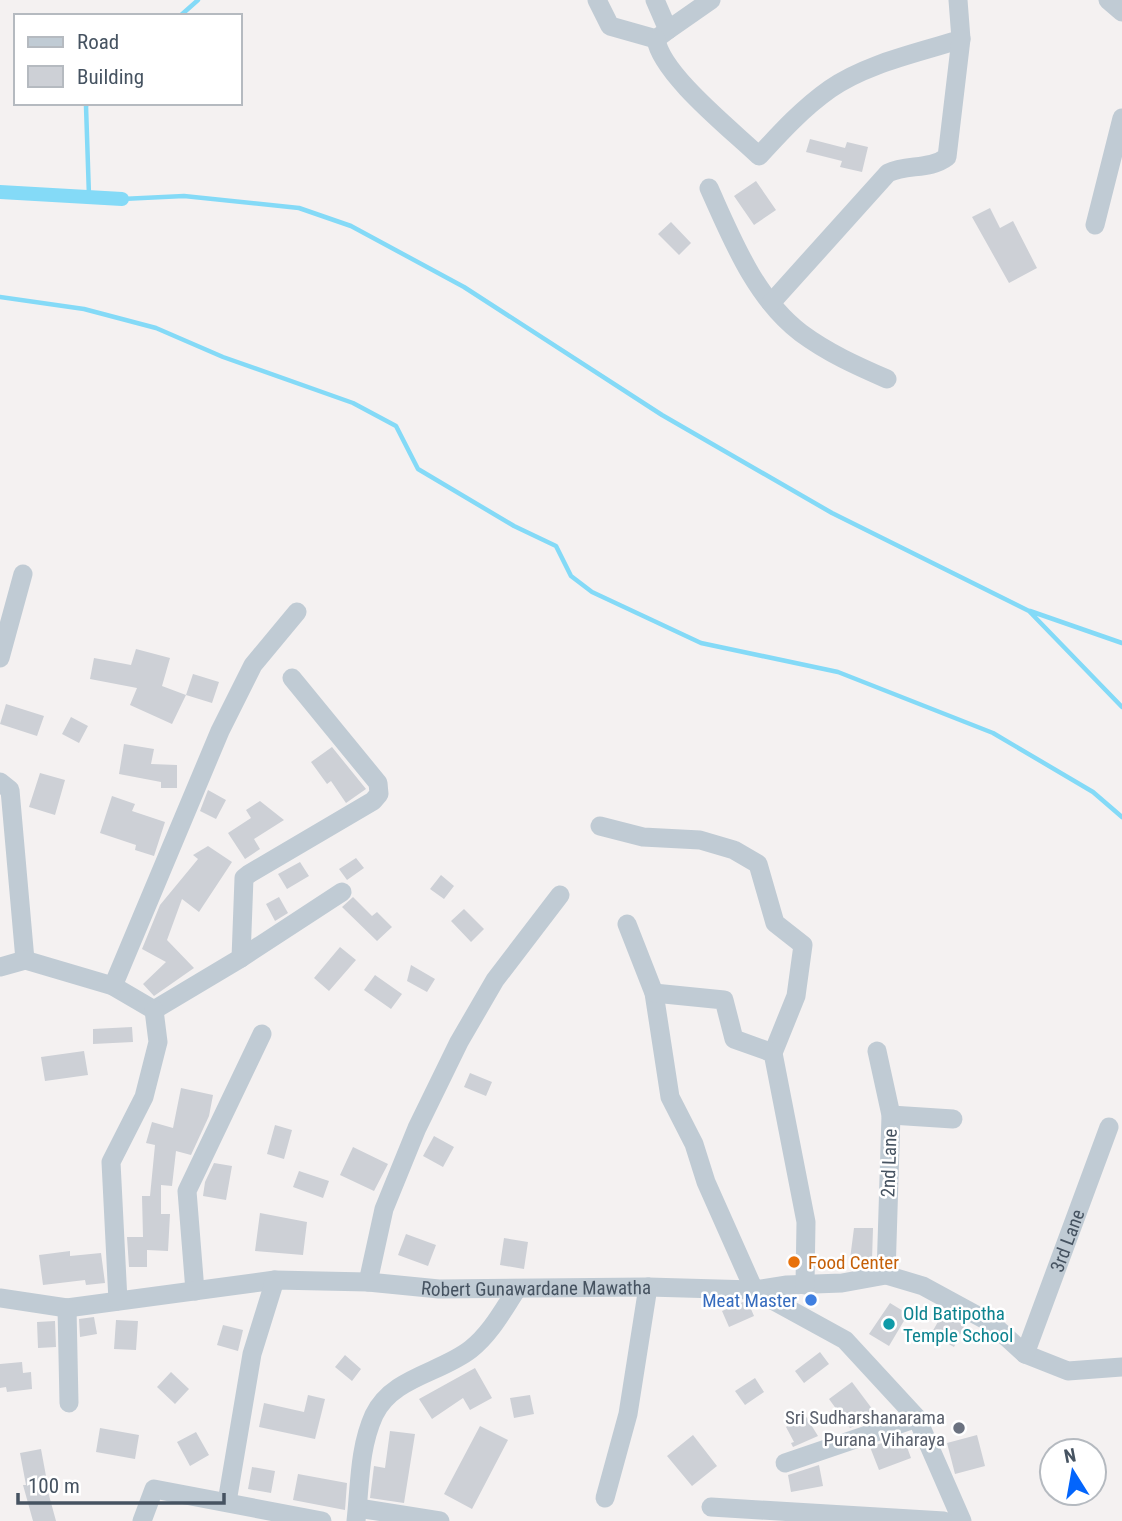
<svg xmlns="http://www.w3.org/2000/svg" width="1122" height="1521" viewBox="0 0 1122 1521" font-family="'Roboto Condensed',sans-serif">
<rect width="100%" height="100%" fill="#f4f1f1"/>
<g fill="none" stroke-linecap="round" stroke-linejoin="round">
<path stroke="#84daf7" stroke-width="4.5" d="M180 16 198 0
M88 103 86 106 89 196
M122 199 184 196 299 208 351 226 464 287 662 415 832 513 1029 611 1122 707
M0 297 84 309 156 328 223 357 353 403 396 426 418 469 514 526 556 546 571 576 592 592 701 643 838 672 993 733 1093 792 1122 817
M1030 611 1122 643"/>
<path stroke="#84daf7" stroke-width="14" d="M0 192 122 199"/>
</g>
<path fill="#cdd0d6" d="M810 139 845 148 847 142 868 147 862 172 840 167 842 161 806 152Z
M756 181 776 210 754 225 734 196Z
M990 208 1000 228 1013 221 1037 268 1009 283 972 217Z
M671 222 691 243 679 255 658 234Z
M136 649 170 658 162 686 186 695 172 724 130 705 137 688 90 679 94 658 131 665Z
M193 674 219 682 212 703 186 695Z
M6 704 44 716 37 736 0 724Z
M71 717 88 726 79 743 62 734Z
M124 744 154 749 151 764 177 765V788H161V782L119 774Z
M332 747 366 789 346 803 331 781 327 784 311 762Z
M40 773 65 780 55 815 29 807Z
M208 790 226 800 216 819 200 811Z
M112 796 135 804 132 811 165 822 154 856 135 850 136 845 100 833Z
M260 801 284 820 254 839 260 849 245 859 228 833 251 818 246 810Z
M208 846 232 862 199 912 182 899 167 940 194 968 154 996 143 984 166 962 142 949 160 905 198 859 193 855Z
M356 858 364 868 347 880 339 869Z
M300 862 309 876 287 889 278 874Z
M441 875 454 886 444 899 430 889Z
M279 897 288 913 275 921 266 904Z
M353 897 372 916 377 912 392 927 377 941 342 907Z
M464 909 484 929 471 942 451 921Z
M340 947 356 960 329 991 314 978Z
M411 965 435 979 427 992 407 981Z
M375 975 402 994 391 1009 364 990Z
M132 1027 133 1042 93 1044V1029Z
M84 1051 88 1075 45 1081 41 1057Z
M470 1073 492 1082 486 1096 464 1087Z
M181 1088 213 1095 209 1116 191 1155 176 1151 172 1186 161 1185V1214H170L168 1251 147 1250V1267H129L127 1237H143L142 1196H150L155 1145 146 1143 152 1122 173 1128Z
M275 1125 292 1130 284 1159 267 1154Z
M434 1136 454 1147 443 1167 423 1156Z
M353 1147 388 1164 374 1191 340 1175Z
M214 1163 232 1166 226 1200 203 1196 205 1182Z
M299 1171 329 1181 323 1198 293 1187Z
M260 1213 307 1222 303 1255 255 1251Z
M854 1228H873L872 1260 850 1259Z
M406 1234 436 1245 428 1266 398 1255Z
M504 1238 528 1242 524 1269 500 1265Z
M70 1251V1256L101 1253 105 1283 86 1285 85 1280 43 1285 39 1255Z
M743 1302H748L754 1316 729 1327 722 1311Z
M890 1303 908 1314 889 1346 869 1334Z
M943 1313 965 1325 954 1347 931 1334Z
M94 1317 97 1334 80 1337 79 1319Z
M116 1320 138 1321 136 1350 114 1349Z
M55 1321 56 1347 38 1348 37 1322Z
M223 1325 243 1330 238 1351 217 1345Z
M820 1352 829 1364 804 1383 795 1371Z
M345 1355 361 1369 352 1381 335 1367Z
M22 1362 23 1373 31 1372 32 1389 7 1392 6 1387 0 1388V1364Z
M475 1368 492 1398 470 1410 463 1398 432 1419 419 1399Z
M171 1372 189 1389 175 1404 157 1387Z
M755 1378 764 1392 745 1405 735 1391Z
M852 1382 879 1418 872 1420 871 1418 850 1428 829 1399Z
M308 1395 325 1399 315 1439 259 1427 264 1403 304 1412Z
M530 1395 534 1414 514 1418 510 1398Z
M805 1415 818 1436 793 1447 791 1443 794 1442 786 1427Z
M480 1426 508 1440 472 1509 444 1494Z
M100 1428 139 1435 135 1459 96 1452Z
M390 1431 415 1434 404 1503 370 1498 374 1466 385 1468Z
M196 1432 209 1455 190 1466 177 1442Z
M693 1435 717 1466 692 1486 667 1456Z
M977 1435 985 1466 955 1474 947 1443Z
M903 1436 911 1458 879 1470 870 1447Z
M41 1449 46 1476 44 1477 56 1521H33L23 1485H26L20 1453Z
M819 1465 823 1486 791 1492 788 1475Z
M252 1467 275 1471 271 1493 248 1489Z
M298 1474 347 1483 345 1510 293 1500Z"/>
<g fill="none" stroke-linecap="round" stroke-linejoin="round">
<g stroke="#c0cbd4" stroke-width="19">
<path d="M597 0 610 26 656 39 668 30 655 0"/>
<path d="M1108 0 1122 12"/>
<path d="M668 30 711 0"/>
<path d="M656 39C661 74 732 130 759 156 781 132 803 108 830 89 867 63 919 53 961 39L958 0"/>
<path d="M709 188C732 239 755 298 801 333 828 353 857 366 887 379"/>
<path d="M1095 225 1122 118"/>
<path d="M771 303 888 173C907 164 930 170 947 157L961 39"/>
<path d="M0 658 23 574"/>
<path d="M0 782 10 790 25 960"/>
<path d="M600 826 643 837 700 840 734 850 758 864 775 923 803 945 796 996 773 1053"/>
<path d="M627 924 654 993 670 1097 694 1144 706 1182 754 1290 787 1285 842 1283 886 1275 923 1286 991 1323 1025 1354 1068 1371 1122 1367"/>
<path d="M241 958 342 892"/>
<path d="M0 967 25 960 113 986 154 1010"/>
<path d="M113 986 220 731 253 665 297 612"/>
<path d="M654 993 724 1000 734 1039 773 1053 806 1222 805 1285"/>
<path d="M154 1010 241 958 244 878 249 874 373 801 379 794 378 783 292 678"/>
<path d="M877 1051 891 1115 886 1275"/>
<path d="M891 1115 953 1119"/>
<path d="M368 1282 384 1209 417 1128 459 1042 495 980 560 895"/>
<path d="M195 1291 187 1191 262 1034"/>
<path id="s1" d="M0 1298 67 1308 275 1280 368 1282 439 1289 648 1287 754 1290 845 1340 917 1418 962 1521"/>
<path d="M118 1301 111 1162 144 1097 158 1042 154 1010"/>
<path d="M67 1308 69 1403"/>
<path id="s2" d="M1025 1354 1109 1127"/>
<path d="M785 1463 917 1418"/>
<path d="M605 1498 628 1414 648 1287"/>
<path d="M227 1502 252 1354 275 1280"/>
<path d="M711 1507 944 1521"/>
<path d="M358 1508 440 1521"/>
<path d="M142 1521 154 1489 322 1521"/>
<path d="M356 1521C360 1485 359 1448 374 1415 392 1377 441 1373 471 1349 491 1333 503 1310 517 1289"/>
</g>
</g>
<circle fill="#e8710a" stroke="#fff" stroke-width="2.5" cx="794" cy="1262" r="7"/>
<circle fill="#3f7fe0" stroke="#fff" stroke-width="2.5" cx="811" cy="1300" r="7"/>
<circle fill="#0f9aa8" stroke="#fff" stroke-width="2.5" cx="889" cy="1324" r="7"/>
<circle fill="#6b7280" stroke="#fff" stroke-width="2.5" cx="959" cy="1428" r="7"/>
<g text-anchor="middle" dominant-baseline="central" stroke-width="5" stroke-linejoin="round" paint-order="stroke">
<g font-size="19" fill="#465361" stroke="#fff">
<text transform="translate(889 1163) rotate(-88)">2nd Lane</text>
<text stroke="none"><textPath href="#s2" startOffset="121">3rd Lane</textPath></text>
<text stroke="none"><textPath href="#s1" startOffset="539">Robert Gunawardane Mawatha</textPath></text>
</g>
<g font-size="19" fill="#c56008" stroke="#fff" text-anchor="start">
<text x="808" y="1262">Food Center</text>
</g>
<g font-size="19" fill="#366cbe" stroke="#fff" text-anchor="end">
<text x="797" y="1300">Meat Master</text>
</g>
<g font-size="19" fill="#0d838f" stroke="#fff" text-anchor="start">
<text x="903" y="1313">Old Batipotha<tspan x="903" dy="22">Temple School</tspan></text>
</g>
<g font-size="19" fill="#5b616d" stroke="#fff" text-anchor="end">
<text x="945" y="1417">Sri Sudharshanarama<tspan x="945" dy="22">Purana Viharaya</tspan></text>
</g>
</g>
<rect x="14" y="14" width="228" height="91" fill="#ffffff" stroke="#b5bac0" stroke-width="2"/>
<rect x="28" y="37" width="35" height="10" fill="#c0cbd4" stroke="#b5bac0" stroke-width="2"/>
<text x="77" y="49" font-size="21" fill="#465361">Road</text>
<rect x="28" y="66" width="35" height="21" fill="#cdd0d6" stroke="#b5bac0" stroke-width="2"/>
<text x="77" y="84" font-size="21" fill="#465361">Building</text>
<g transform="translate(1073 1472) rotate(349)"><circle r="33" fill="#ffffff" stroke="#b5bac0" stroke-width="2"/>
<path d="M0-5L12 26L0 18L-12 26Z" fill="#0365fc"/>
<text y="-10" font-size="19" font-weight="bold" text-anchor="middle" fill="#465361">N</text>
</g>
<path d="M18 1493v10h206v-10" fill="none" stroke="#465361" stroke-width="3.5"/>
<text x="28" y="1493" font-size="21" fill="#465361" stroke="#ffffff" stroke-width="5" paint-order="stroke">100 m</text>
</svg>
